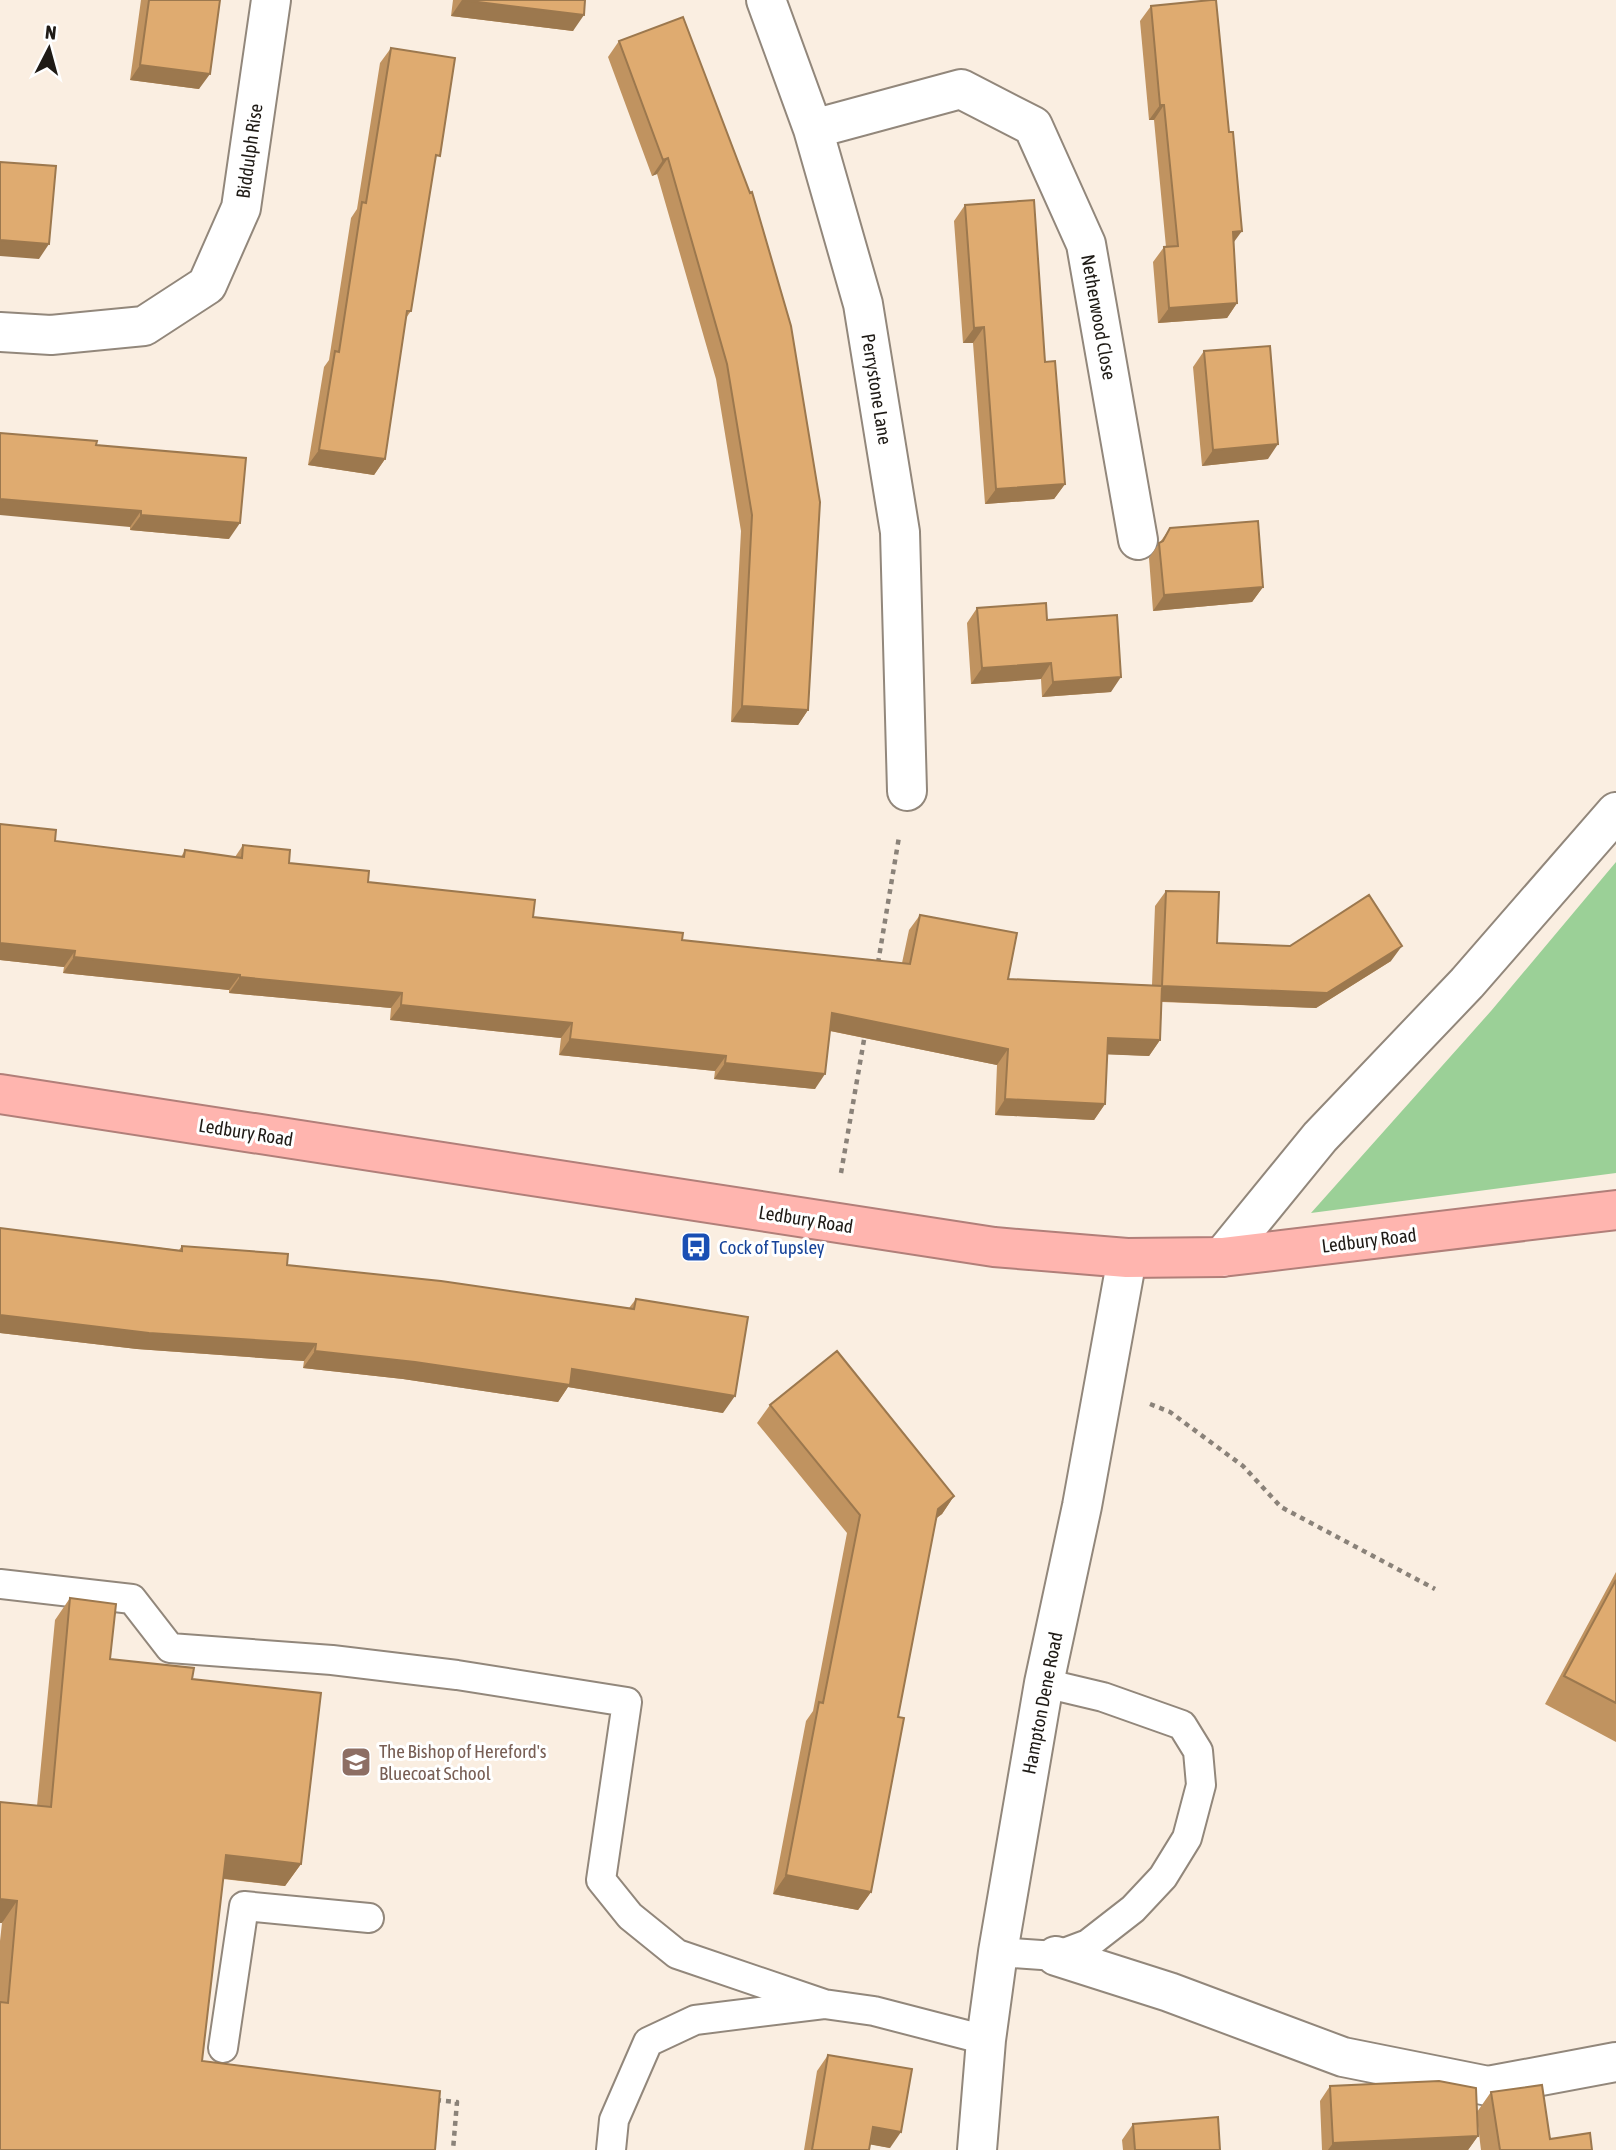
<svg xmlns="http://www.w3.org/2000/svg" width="1616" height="2150" viewBox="0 0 1616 2150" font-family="'Asap Condensed',sans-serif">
<rect width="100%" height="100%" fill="#faeee1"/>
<path fill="#9bd097" d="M1616 862V1173L1311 1213 1491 1011Z"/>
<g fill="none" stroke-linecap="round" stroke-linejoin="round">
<g stroke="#92877b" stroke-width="32">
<path id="lane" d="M0 1584 132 1599 170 1648 332 1660 457 1675 627 1702 601 1880 630 1916 677 1954 824 2004
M998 1952 1056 1956 1088 1944 1133 1909 1163 1877 1187 1838 1201 1785 1198 1751 1182 1725 1103 1697 1044 1683
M223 2048 244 1906 369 1918
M611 2150 614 2120 648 2042 695 2020 824 2004 874 2011 986 2040"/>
</g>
<g stroke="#92877b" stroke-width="42">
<path id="street" d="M766 0 813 129 863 304 900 532 907 791
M813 129 961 89 1033 126 1086 244 1138 540
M0 332 51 335 144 326 207 285 241 208 271 0
M1222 1257 1320 1137 1467 983 1616 812
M1056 1956 1169 1992 1343 2057 1488 2086 1616 2062"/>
</g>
<g stroke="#92877b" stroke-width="42">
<path id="secondary" d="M977 2150 986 2040 998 1952 1044 1683 1082 1506 1127 1258"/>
</g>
<g stroke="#b17f79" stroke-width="42">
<path id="highway" d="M0 1094 994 1247 1127 1258 1222 1257 1616 1210"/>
</g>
<path stroke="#8a8279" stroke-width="4.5" stroke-dasharray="5 5" stroke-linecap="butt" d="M878 963 899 837
M841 1173 865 1034
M1150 1404 1170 1412 1243 1466 1281 1507 1435 1589
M436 2100 457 2102 453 2150"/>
<use href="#lane" stroke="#fff" stroke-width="28"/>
<use href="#street" stroke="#fff" stroke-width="38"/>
<use href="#secondary" stroke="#fff" stroke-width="38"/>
<use href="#highway" stroke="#ffb5af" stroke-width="38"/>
</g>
<path fill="#c09360" d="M141 0H220L199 89 130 80Z
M453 0H585L573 31 451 16Z
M1151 6 1233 243 1237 303 1227 318 1158 323 1153 262 1164 247H1166L1154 120H1149L1140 21Z
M683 17 808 710 798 725 731 722 741 531 716 379 657 174 652 176 608 57 619 41Z
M391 48 434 164 411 311 406 318 385 459 374 475 308 465 324 367 329 360 351 218 357 209 380 63Z
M965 205 1045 362 1065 484 1054 499 985 504 973 343H963L954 221Z
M1204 351 1268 459 1202 466 1193 367Z
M96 445 229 539 130 530V527Z
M1170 528 1263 587 1252 602 1153 611 1149 558Z
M977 608 1047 620 1111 692 1042 697 1041 679 971 684 967 623Z
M0 824 55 841 181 857 185 850 235 857 243 845 289 863 368 882 533 917 682 940 902 963 909 930 920 915 1008 979 1152 985 1155 906 1166 891 1217 943 1391 961 1316 1008 1162 1002 1160 1040 1149 1056 1107 1054 1105 1104 1094 1120 995 1115 997 1065 830 1031 815 1089 714 1079 715 1071 559 1055 561 1038 390 1020 391 1008 229 993V990L63 973 64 967 0 960Z
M0 1228 179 1250 182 1246 287 1265 629 1308 636 1299 723 1413 568 1387 558 1402 403 1379 303 1368 304 1361 137 1349 0 1333Z
M770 1405 954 1496 942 1514 936 1518 898 1717 871 1892 858 1910 773 1894 806 1721 813 1711 847 1533 757 1423Z
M1616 1572V1742L1545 1704Z
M70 1598 110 1659 192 1679 301 1864 285 1886 223 1879 202 2061 0 2150V1941L2 1923 37 1806 55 1620Z
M828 2055 890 2148 870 2144 869 2150H804L817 2071Z
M1330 2086 1477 2112 1491 2092 1550 2139 1592 2150H1481L1478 2126V2136L1468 2150H1322L1320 2101Z
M1133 2124 1220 2150H1123L1122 2140Z"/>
<path fill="#9c784e" d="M462 0 584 15 573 31 451 16Z
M140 65 210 74 199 89 130 80Z
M1160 105H1164L1154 120H1149Z
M668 158 657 174 652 176 663 160Z
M1242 231 1231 246 1233 232Z
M0 240 49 244 39 259 0 256Z
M1237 303 1227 318 1158 323 1169 308Z
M984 327 973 343H963L974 328Z
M1278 444 1268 459 1202 466 1213 450Z
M319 450 385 459 374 475 308 465Z
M1065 484 1054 499 985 504 996 489Z
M0 499 141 511 130 527 0 515Z
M141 515 240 523 229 539 130 530Z
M1263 587 1252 602 1153 611 1164 595Z
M1051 663 1041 679 971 684 982 668Z
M1121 677 1111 692 1042 697 1053 682Z
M742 706 808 710 798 725 731 722Z
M0 943 75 951 64 967 0 960Z
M1402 946 1391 961 1316 1008 1151 1001 1162 986Z
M74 957 240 975 229 990 63 973Z
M240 977 402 993 391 1008 229 993Z
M401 1005 572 1023 561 1038 390 1020Z
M832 1013 1008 1049 997 1065 821 1029Z
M1108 1038 1160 1040 1149 1056 1097 1054Z
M570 1039 726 1056 715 1071 559 1055Z
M725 1063 825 1074 815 1089 714 1079Z
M1005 1099 1105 1104 1094 1120 995 1115Z
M0 1315 316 1344 304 1361 137 1349 0 1333Z
M315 1351 572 1369 735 1396 723 1413 568 1387 558 1402 403 1379 303 1368Z
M954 1496 942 1514 925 1527 938 1509Z
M226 1855 301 1864 285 1886 211 1877Z
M786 1875 871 1892 858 1910 773 1894Z
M0 1899 17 1901 2 1923H0Z
M873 2127 901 2132 890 2148 862 2143Z
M1478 2136 1468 2150H1328L1333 2143Z"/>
<path fill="#dfab70" stroke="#9c784e" stroke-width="2" d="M149 0H220L210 74 140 65Z
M462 0H585L584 15Z
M1211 0H1216L1229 132H1233L1242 231 1233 232 1237 303 1169 308 1164 247 1178 246 1164 105H1160L1151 6Z
M683 17 750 193 752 192 791 326 820 502 808 710 742 706 752 515 727 364 668 158 663 160 619 41Z
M391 48 455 58 440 156 436 155 411 311H407L385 459 319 450 335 351 339 352 362 202 366 203Z
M0 162 56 166 49 244 0 240Z
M1034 200 1045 362 1055 361 1065 484 996 489 984 327 974 328 965 205Z
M1270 346 1278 444 1213 450 1204 351Z
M0 433 97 441 96 445 246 458 240 523 141 515V511L0 499Z
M1258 521 1263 587 1164 595 1159 543 1163 541 1170 528Z
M1046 603 1047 620 1117 615 1121 677 1053 682 1051 663 982 668 977 608Z
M0 824 56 830 55 841 184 857 185 850 242 858 243 845 290 850 289 863 369 871 368 882 535 900 533 917 683 933 682 940 910 964 920 915 1017 933 1008 979 1162 986 1160 1040 1108 1038 1105 1104 1005 1099 1008 1049 832 1013 825 1074 725 1063 726 1056 570 1039 572 1023 401 1005 402 993 240 977V975L74 957 75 951 0 943Z
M1166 891 1219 892 1217 943 1290 946 1369 895 1402 946 1327 993 1162 986Z
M0 1228 182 1251V1246L288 1254 287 1265 441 1281 634 1309 636 1299 748 1317 735 1396 572 1369 570 1385 415 1362 315 1351 316 1344 149 1333 0 1315Z
M837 1351 954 1496 938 1509 898 1717 904 1718 871 1892 786 1875 819 1702 823 1703 860 1515 770 1405Z
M1616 1580V1703L1564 1676Z
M70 1598 116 1604 110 1659 194 1668 192 1679 321 1693 301 1864 226 1855 202 2061 440 2091 435 2150H0V2002L8 2003 17 1901 0 1899V1802L51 1807Z
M828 2055 912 2069 901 2132 873 2127 869 2150H812Z
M1439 2081 1476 2088 1478 2136 1333 2143 1330 2086Z
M1542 2085 1550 2139 1590 2133 1592 2150H1500L1491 2092Z
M1218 2117 1220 2150H1135L1133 2124Z"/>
<defs>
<g id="bus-square" transform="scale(1.575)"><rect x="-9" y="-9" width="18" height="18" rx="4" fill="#1a4fb4" stroke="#fff"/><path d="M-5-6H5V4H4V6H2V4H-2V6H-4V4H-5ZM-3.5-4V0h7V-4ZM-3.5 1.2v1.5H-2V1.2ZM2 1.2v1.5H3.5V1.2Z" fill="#fff"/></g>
<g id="school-square" transform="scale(1.575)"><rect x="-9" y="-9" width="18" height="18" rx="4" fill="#8d6e63" stroke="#fff"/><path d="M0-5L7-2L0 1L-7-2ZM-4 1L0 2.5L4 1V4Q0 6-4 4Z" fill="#fff"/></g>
</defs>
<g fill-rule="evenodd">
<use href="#bus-square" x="696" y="1247"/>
<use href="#school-square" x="356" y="1762"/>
</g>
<g text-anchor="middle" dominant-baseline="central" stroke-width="6" stroke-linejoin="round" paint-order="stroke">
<g font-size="19" fill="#1f1b16" stroke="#fff">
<text transform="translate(249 151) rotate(-82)">Biddulph Rise</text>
<text transform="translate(1099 317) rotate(80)">Netherwood Close</text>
<text transform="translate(877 389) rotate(81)">Perrystone Lane</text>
<text transform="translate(246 1132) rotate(9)">Ledbury Road</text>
<text transform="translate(806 1219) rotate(9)">Ledbury Road</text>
<text transform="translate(1369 1240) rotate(-7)">Ledbury Road</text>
<text transform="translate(1042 1703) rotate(-79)">Hampton Dene Road</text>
</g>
<g font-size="19" fill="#164399" stroke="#fff" text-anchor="start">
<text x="719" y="1247">Cock of Tupsley</text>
</g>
<g font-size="19" fill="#785e54" stroke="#fff" text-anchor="start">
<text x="379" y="1751">The Bishop of Hereford's<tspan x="379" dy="22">Bluecoat School</tspan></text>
</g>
</g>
<g transform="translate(49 49) rotate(6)" stroke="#ffffff" stroke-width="5" paint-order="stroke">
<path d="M0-5L12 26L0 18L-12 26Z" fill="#1f1b16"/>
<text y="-10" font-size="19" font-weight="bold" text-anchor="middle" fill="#1f1b16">N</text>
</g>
</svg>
